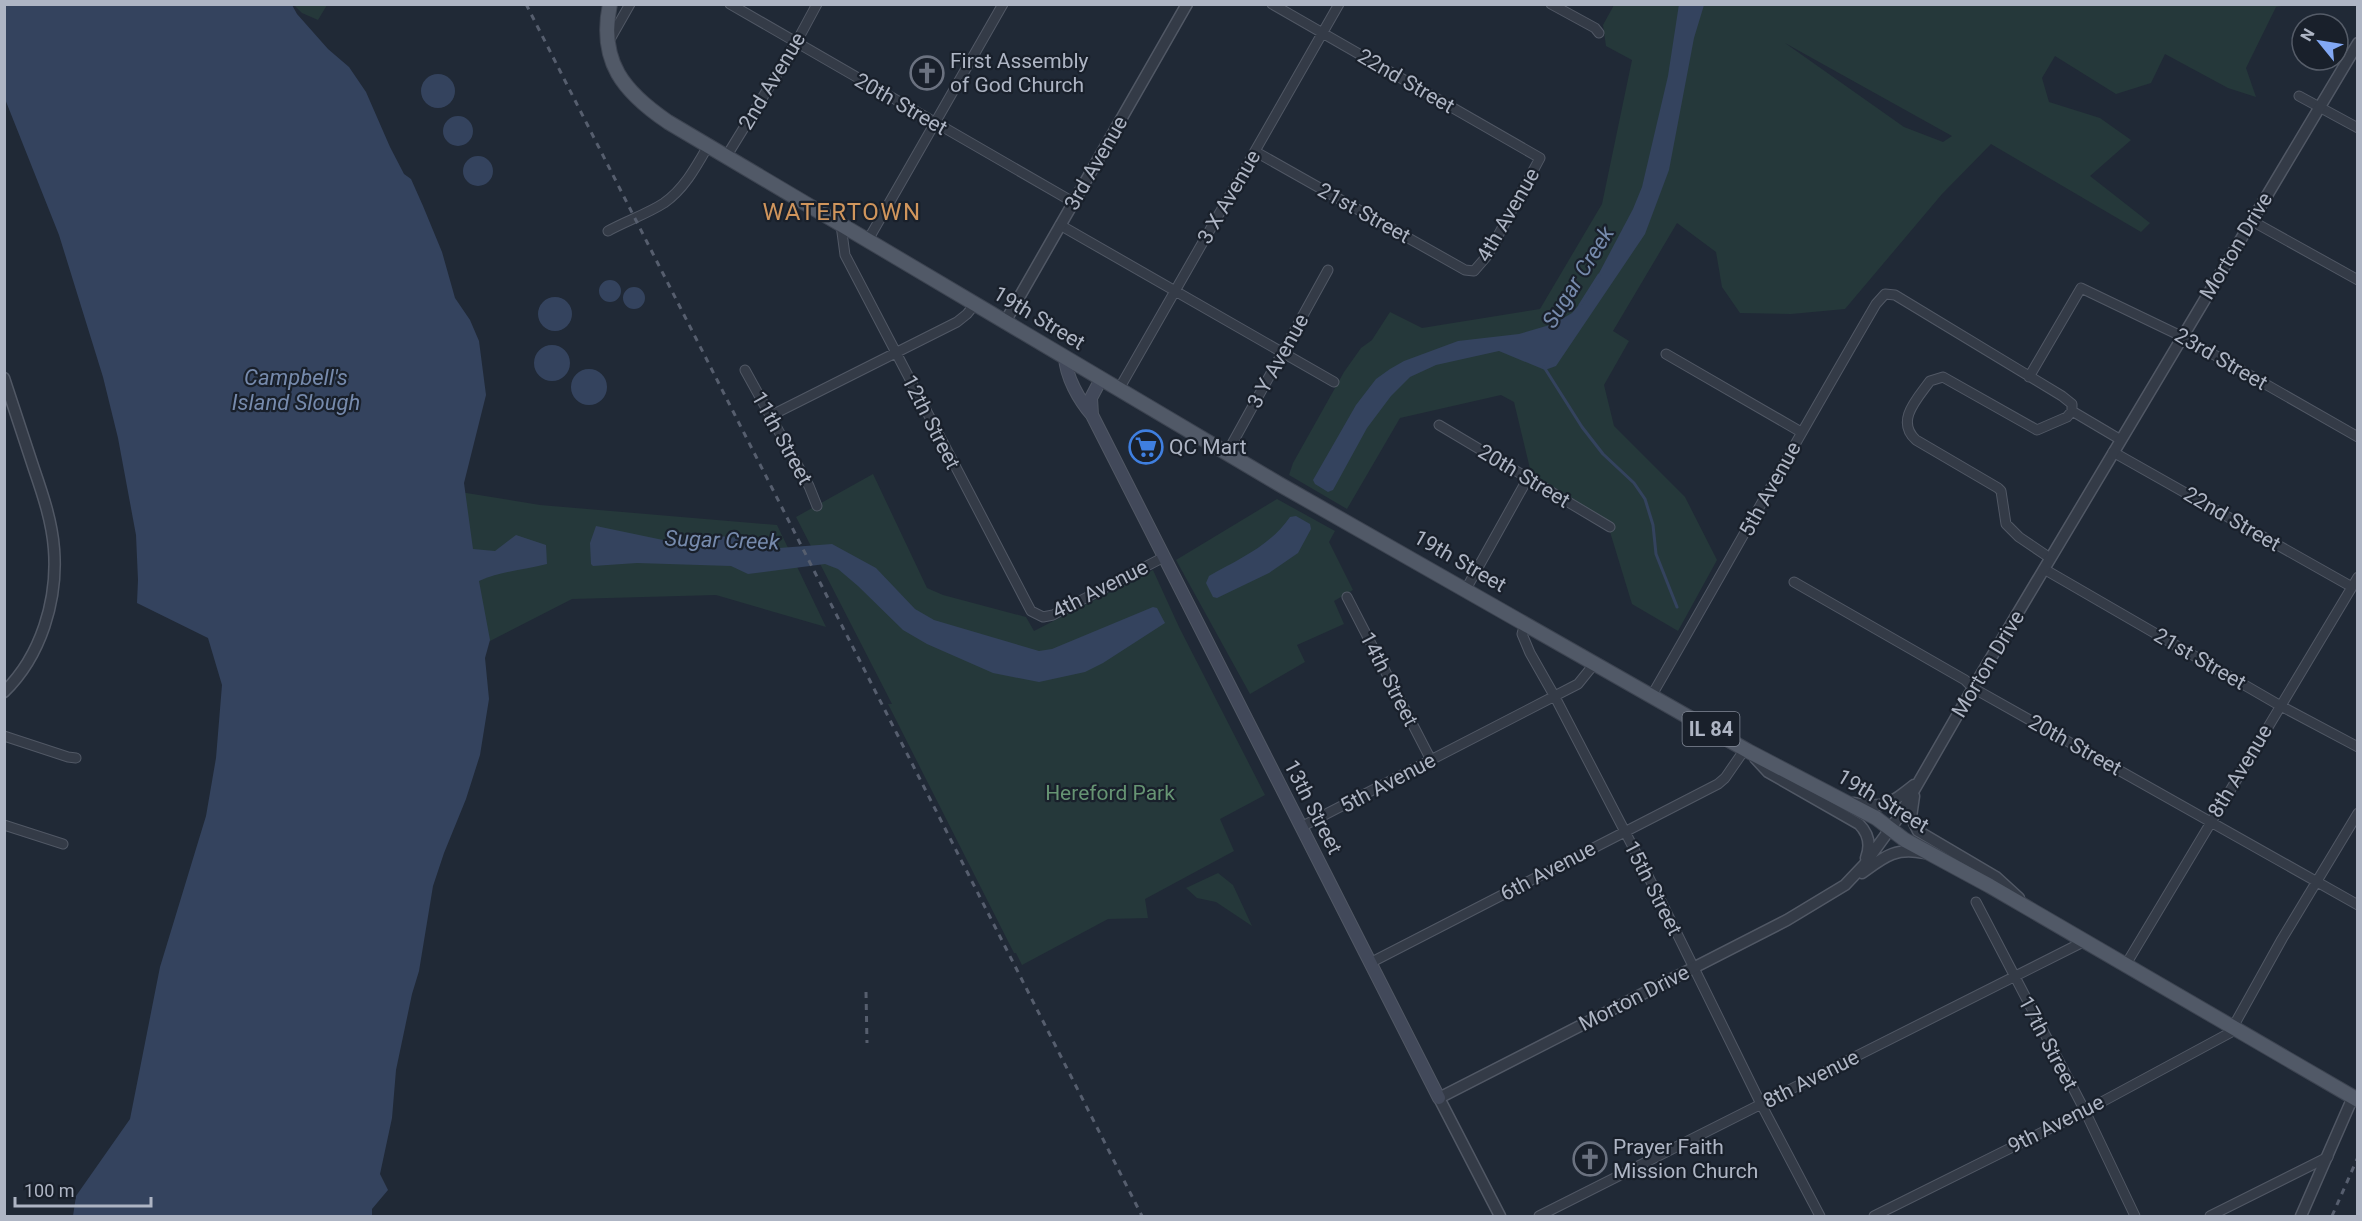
<svg xmlns="http://www.w3.org/2000/svg" width="2362" height="1221" viewBox="0 0 2362 1221" font-family="Roboto,sans-serif">
<rect width="100%" height="100%" fill="#202936"/>
<path fill="#25383a" fill-rule="evenodd" d="M294 5H327L318 20 302 13Z
M1614 5H2287L2276 7 2246 68 2256 97 2228 88 2165 54 2151 83 2116 94 2055 56 2042 78 2049 102 2100 118 2131 140 2090 176 2150 223 2141 232 1991 144 1942 194 1845 309 1791 314 1740 313 1722 287 1716 252 1677 223 1613 331 1629 341 1604 385 1614 426 1685 497 1717 560 1678 631 1632 604 1607 522 1532 477 1514 402 1501 395 1400 418 1347 509 1289 475 1293 463 1344 372 1361 348 1372 340 1390 312 1422 328 1540 309 1602 204 1632 60 1606 46 1603 25ZM1785 43 1952 136 1943 142 1904 127Z
M873 474 927 588 943 595 1026 617 1034 631 1153 570 1179 627 1265 795 1220 819 1234 851 1145 899 1148 918 1108 919 1022 965 1016 953H1014L888 704H892L796 517Z
M454 491 540 505 777 525 826 627 716 595 572 599 459 657Z
M1277 499 1335 531 1329 542 1353 590 1334 601 1344 624 1297 645 1305 662 1250 694 1176 560Z
M1218 873 1233 885 1252 926 1216 902 1197 898 1186 888Z"/>
<path fill="#34435e" d="M5 4 292 5 297 14 328 49 349 67 366 92 390 147 404 174 411 179 423 206 442 252 455 298 470 320 479 341 486 395 464 483 473 549 495 551 516 535 546 545 547 564C524 570 501 571 479 581L490 640 485 658 489 699 480 755 466 799 444 853 433 886 419 971 412 994 396 1070 392 1118 380 1174 388 1190 372 1209V1216H73L76 1196 130 1119 160 967 206 816 216 758 222 685 208 638 137 603 138 580 136 535 118 438 103 377 59 235 5 99Z
M1679 4 1704 5 1694 38 1669 170 1645 234 1556 366 1545 370 1499 351 1436 365 1410 377 1391 396 1367 428 1333 490 1328 492 1315 484 1313 480 1356 405 1376 379 1390 369 1404 361 1458 341 1519 334 1553 324 1572 313 1588 294 1633 209 1642 187 1668 76Z
M421 91a17 17 0 1 1 34 0a17 17 0 1 1-34 0Z
M443 131a15 15 0 1 1 30 0a15 15 0 1 1-30 0Z
M463 171a15 15 0 1 1 30 0a15 15 0 1 1-30 0Z
M599 291a11 11 0 1 1 22 0a11 11 0 1 1-22 0Z
M623 298a11 11 0 1 1 22 0a11 11 0 1 1-22 0Z
M538 314a17 17 0 1 1 34 0a17 17 0 1 1-34 0Z
M534 363a18 18 0 1 1 36 0a18 18 0 1 1-36 0Z
M571 387a18 18 0 1 1 36 0a18 18 0 1 1-36 0Z
M1296 516 1310 524 1311 529 1298 553 1269 573 1217 598 1213 597 1206 583 1209 576C1239 559 1270 546 1290 517Z
M596 526 663 540 719 536 748 539 779 548 832 544 876 568 915 609 934 620 1039 651 1052 649 1153 607 1157 608 1165 623 1103 663 1085 672 1039 682 993 673 927 644 903 630 858 586 838 569 825 564 748 574 731 566 637 563 593 566 591 564 590 543Z"/>
<g fill="none" stroke-linecap="round" stroke-linejoin="round">
<path stroke="#34435e" stroke-width="3" d="M1580 305 1599 275
M1544 367 1582 427 1603 454 1634 483 1645 499 1653 525 1656 554 1677 607"/>
<g stroke="#515865" stroke-width="11">
<path id="minor" d="M730 4 1073 202
M1551 4 1595 28 1599 33
M609 41 630 4
M2299 96 2358 128
M1256 152 1465 270 1474 271 1487 256 1540 158 1272 4
M726 157 796 43 817 4
M2252 221 2358 280
M841 225 845 255 1031 611 1043 617 1053 615 1164 557
M1060 225 1334 382
M608 231C626 221 647 214 664 203 684 189 696 167 708 146
M868 240 1003 4
M1666 354 1801 432
M745 370 809 486 817 506
M2029 377 2081 288 2183 337 2358 437
M1119 389 1339 4
M770 416 957 322 967 314 975 304
M1439 425 1610 527
M2113 452 2352 587
M1227 453 1328 270
M2050 558 2019 537 2006 524 2001 491 1998 488 1916 440C1895 421 1917 399 1930 381L1943 377 2037 430 2067 417 2072 411
M2044 569 2279 705 2358 747
M1794 582 1965 680 1973 688 2358 905
M1466 589 1528 478
M1347 597 1431 760
M1525 623 1522 634 1530 653 1555 697 1661 901 1761 1104 1820 1216
M1652 695C1727 565 1800 434 1876 304L1885 294 1895 295 2062 396 2072 404V411L2121 440
M4 736 68 757 76 758
M4 825 63 844
M1301 827 1578 684 1595 663
M1976 902 2085 1111 2135 1216
M1370 963 1718 784 1725 778 1745 749
M2125 966 2358 577
M2233 1027 2282 939 2358 813
M1539 1216 2083 942
M1874 1216 2085 1111 2237 1029
M2210 1216 2328 1157"/>
</g>
<g stroke="#515865" stroke-width="13">
<path id="tertiary" d="M1005 322 1187 4
M4 378C14 408 24 439 34 469 43 495 52 522 54 549 58 600 41 656 4 692
M1755 758 1768 772 1859 824C1869 834 1871 845 1866 858
M1914 796 1911 817 1918 831 1996 877 2019 898
M1853 803C1884 809 1889 805 1914 785
M1862 873C1884 857 1895 847 1924 853
M1500 1216 1439 1098 1787 920 1845 885 1864 865 1898 818 1973 688 2358 43
M2301 1216 2353 1097"/>
</g>
<g stroke="#515865" stroke-width="14">
<path id="secondary" d="M1065 357C1066 377 1079 400 1092 415L1439 1098
M1092 415 1091 398 1101 379"/>
</g>
<g stroke="#3d4451" stroke-width="16">
<path id="primary" d="M610 4C598 62 624 92 668 122L1279 484 1748 751 1876 818 1905 840 1990 886 2358 1100"/>
</g>
<use href="#minor" stroke="#343b47" stroke-width="9"/>
<use href="#tertiary" stroke="#343b47" stroke-width="10"/>
<use href="#secondary" stroke="#42495a" stroke-width="12"/>
<use href="#primary" stroke="#515967" stroke-width="14"/>
<path stroke="#565e6e" stroke-width="3" stroke-dasharray="6 6" stroke-linecap="butt" d="M526 4 1142 1216
M866 992 867 1043
M2332 1216 2358 1157"/>
</g>
<defs>
<g id="church-ring" transform="scale(1.725)"><circle r="9.5" fill="#19202b" stroke="#6b7280" stroke-width="1.5"/><path d="M-1.2-6h2.4v3.5h3.3v2.4h-3.3V6h-2.4V-.1h-3.3v-2.4h3.3Z" fill="#6b7280"/></g>
<g id="supermarket-ring" transform="scale(1.725)"><circle r="9.5" fill="#19202b" stroke="#3f7fe0" stroke-width="1.5"/><path d="M-6-5.5h2.5l.6 2H6L4.5 2H-2.5L-4.4-4H-6ZM-1.5 3.2a1.3 1.3 0 1 0 .1 0ZM3 3.2a1.3 1.3 0 1 0 .1 0Z" fill="#3f7fe0"/></g>
</defs>
<g fill-rule="evenodd">
<use href="#church-ring" x="927" y="73"/>
<use href="#supermarket-ring" x="1146" y="447"/>
<use href="#church-ring" x="1590" y="1159"/>
</g>
<g text-anchor="middle" dominant-baseline="central" stroke-width="4.5" stroke-linejoin="round" paint-order="stroke">
<rect fill="#19202b" stroke="#818896" stroke-width="1.5" x="1682.5" y="712" width="57" height="34" rx="4.5"/>
<g font-size="20" font-weight="bold" fill="#aeb5c4">
<text x="1711" y="729">IL 84</text>
</g>
<g font-size="21" fill="#aeb5c4" stroke="#19202b" text-anchor="start">
<text x="950" y="61">First Assembly<tspan x="950" dy="24">of God Church</tspan></text>
<text x="1169" y="447">QC Mart</text>
<text x="1613" y="1147">Prayer Faith<tspan x="1613" dy="24">Mission Church</tspan></text>
</g>
<g font-size="21" fill="#aeb5c4" stroke="#19202b">
<text transform="translate(772 81) rotate(-59)">2nd Avenue</text>
<text transform="translate(1406 81) rotate(30)">22nd Street</text>
<text transform="translate(901 104) rotate(30)">20th Street</text>
<text transform="translate(1096 163) rotate(-60)">3rd Avenue</text>
<text transform="translate(1229 197) rotate(-60)">3 X Avenue</text>
<text transform="translate(1364 213) rotate(29)">21st Street</text>
<text transform="translate(1508 215) rotate(-60)">4th Avenue</text>
<text transform="translate(2236 246) rotate(-59)">Morton Drive</text>
<text transform="translate(1039 318) rotate(31)">19th Street</text>
<text transform="translate(2221 359) rotate(30)">23rd Street</text>
<text transform="translate(1278 361) rotate(-61)">3 Y Avenue</text>
<text transform="translate(931 422) rotate(63)">12th Street</text>
<text transform="translate(782 438) rotate(61)">11th Street</text>
<text transform="translate(1524 476) rotate(31)">20th Street</text>
<text transform="translate(1770 489) rotate(-61)">5th Avenue</text>
<text transform="translate(2232 519) rotate(30)">22nd Street</text>
<text transform="translate(1460 561) rotate(30)">19th Street</text>
<text transform="translate(1100 589) rotate(-27)">4th Avenue</text>
<text transform="translate(2200 659) rotate(30)">21st Street</text>
<text transform="translate(1988 664) rotate(-59)">Morton Drive</text>
<text transform="translate(1389 679) rotate(63)">14th Street</text>
<text transform="translate(2075 745) rotate(29)">20th Street</text>
<text transform="translate(2240 771) rotate(-59)">8th Avenue</text>
<text transform="translate(1388 783) rotate(-28)">5th Avenue</text>
<text transform="translate(1883 801) rotate(31)">19th Street</text>
<text transform="translate(1313 807) rotate(63)">13th Street</text>
<text transform="translate(1548 871) rotate(-28)">6th Avenue</text>
<text transform="translate(1653 888) rotate(63)">15th Street</text>
<text transform="translate(1634 998) rotate(-27)">Morton Drive</text>
<text transform="translate(2048 1043) rotate(62)">17th Street</text>
<text transform="translate(1811 1079) rotate(-27)">8th Avenue</text>
<text transform="translate(2056 1124) rotate(-27)">9th Avenue</text>
</g>
<g font-size="21" fill="#669473" stroke="#19202b">
<text x="1110" y="793">Hereford Park</text>
</g>
<g font-size="22" font-style="italic" fill="#768aac" stroke="#19202b">
<text transform="translate(1578 277) rotate(-58)">Sugar Creek</text>
<text x="296" y="377">Campbell's<tspan x="296" dy="25">Island Slough</tspan></text>
<text transform="translate(722 540) rotate(2)">Sugar Creek</text>
</g>
<g font-size="24" letter-spacing="1.5" fill="#d0955c" stroke="#19202b">
<text x="842" y="212">WATERTOWN</text>
</g>
</g>
<rect width="2362" height="1221" fill="none" stroke="#aeb5c4" stroke-width="12"/>
<g transform="translate(2320 42) rotate(300)"><circle r="28" fill="#19202b" stroke="#555c68" stroke-width="1.5"/>
<path d="M0-4.5L10 22L0 15L-10 22Z" fill="#82a8f5"/>
<text y="-9" font-size="16" font-weight="bold" text-anchor="middle" fill="#aeb5c4">N</text>
</g>
<path d="M15 1197v9h136v-9" fill="none" stroke="#aeb5c4" stroke-width="3"/>
<text x="24" y="1197" font-size="18" fill="#aeb5c4" stroke="#19202b" stroke-width="4.5" paint-order="stroke">100 m</text>
</svg>
